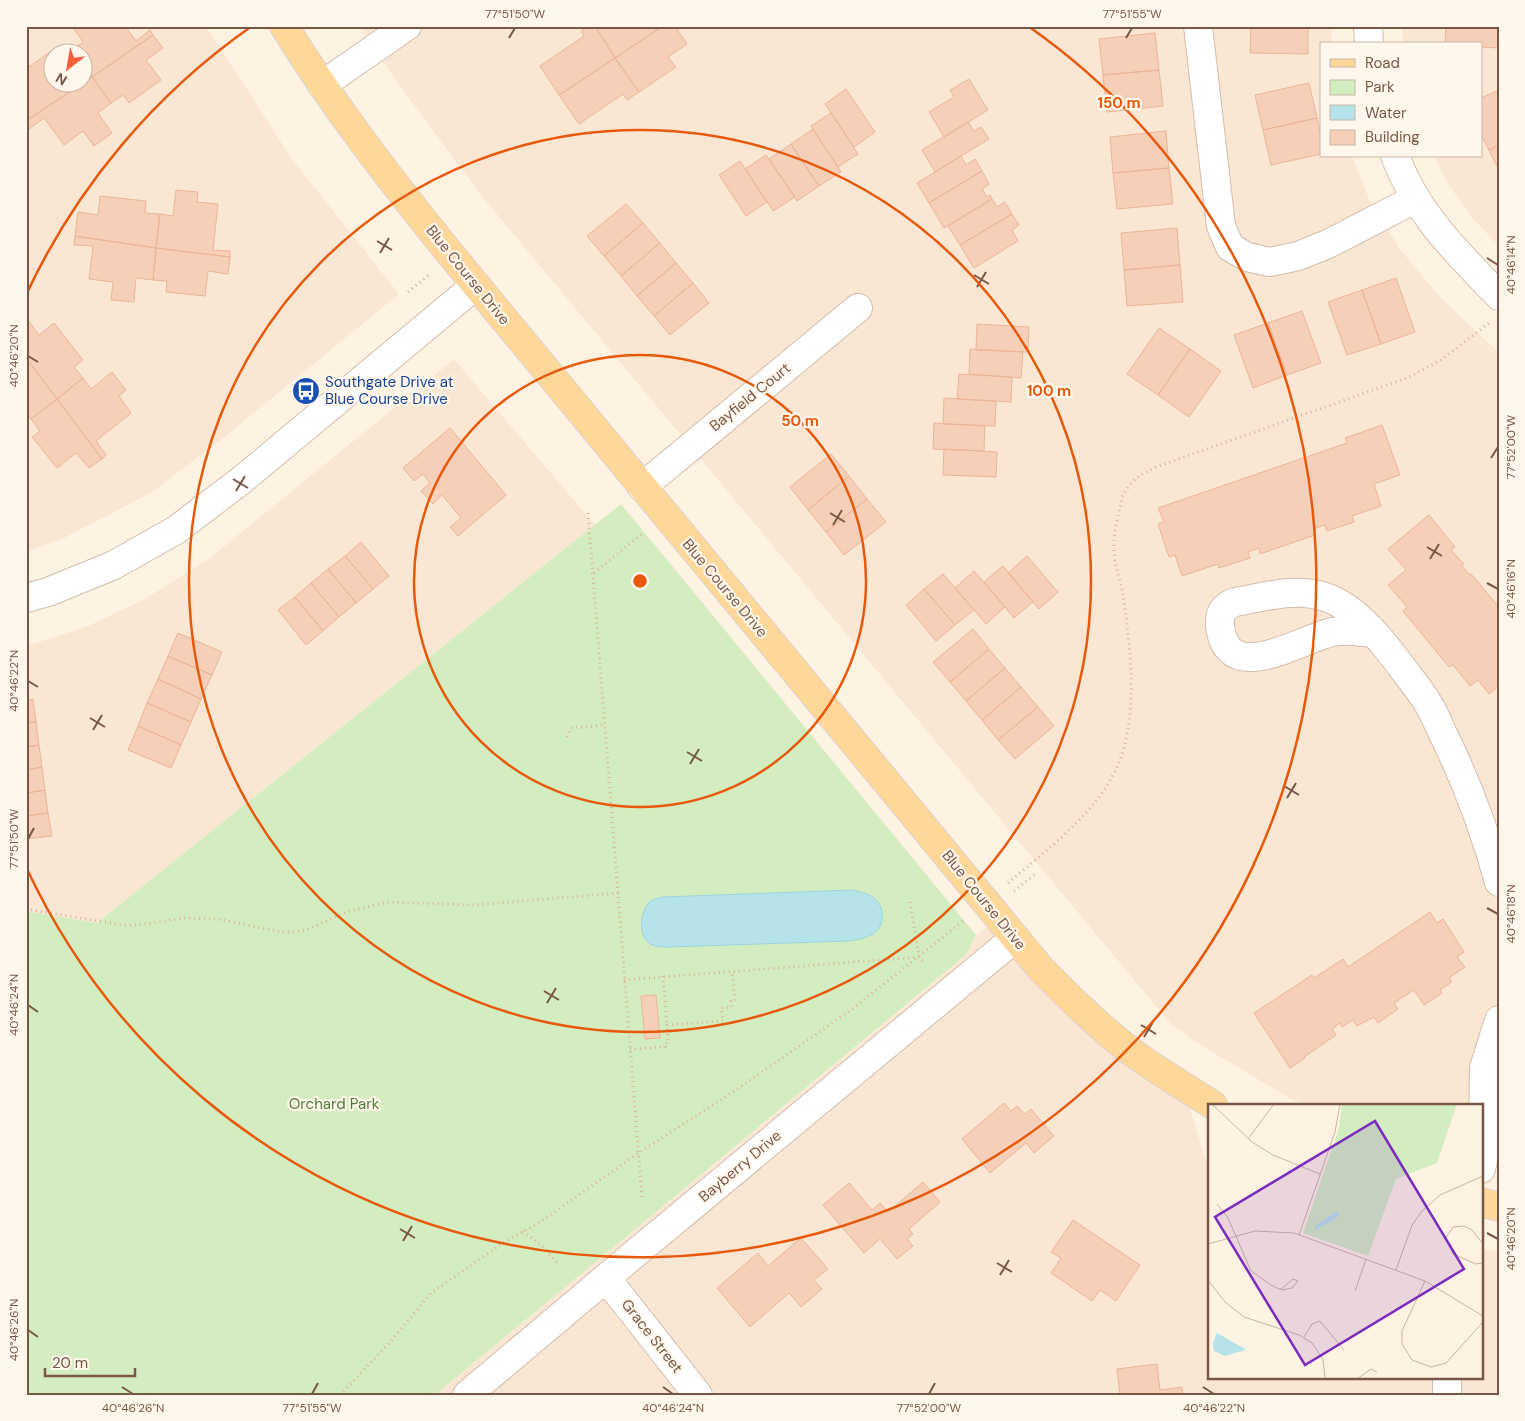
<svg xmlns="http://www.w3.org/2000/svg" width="1525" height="1421" viewBox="0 0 1525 1421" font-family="'DM Sans',sans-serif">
<rect width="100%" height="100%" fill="#fef3e3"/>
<path fill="#f9e7d3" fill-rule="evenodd" d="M26 26H206L292 159 399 294 223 438 151 493 64 538 26 552ZM52 52H82V82H52Z
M358 26H1332L1331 44H1321V156H1352L1370 201 1400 249 1441 298 1499 353V1159L1481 1155V1105H1310L1291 1099 1194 1041 1170 1023 480 194 400 86Z
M1402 26H1499V246L1473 219 1448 184 1434 156H1481V44H1403Z
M454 359 595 525 97 923 26 911V646L88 626 145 599 211 557Z
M999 918 1183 1086 1209 1171V1377H1481V1248L1499 1252V1395H435L937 980 966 955 976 935Z"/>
<path fill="#d3edc0" d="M621 504 976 935 966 955 435 1395H26V911L97 923Z"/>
<path fill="#b5e3ea" stroke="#9bd4dd" d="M853 890C859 892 866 893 871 896 877 900 881 905 882 912 884 935 867 938 849 941L668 947C662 947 654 947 649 943 638 936 640 911 649 903 652 899 659 898 663 897Z"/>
<path fill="#f6cfb8" stroke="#ebb597" d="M72 26H125L136 41 150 30 153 35 92 77 82 64V52H74L72 50 83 42Z
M589 26H595L615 58 559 95 540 66 584 36 581 31Z
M595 26H663L615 58Z
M663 26H675L687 44 668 57 676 67 639 92 615 58Z
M1251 26H1308V54L1250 53Z
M1446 26H1499V48L1481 47V44H1445Z
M1155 33 1159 70 1103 75 1099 39Z
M153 35 163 48 146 60 161 80 129 103 123 95 111 103 92 77Z
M54 49 56 52H52V82H82V64L92 77 26 121V69Z
M615 58 639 92 627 100 623 94 579 124 559 95Z
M1159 70 1163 106 1107 112 1103 75Z
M92 77 111 103 98 113 112 133 94 146 83 131 64 145 44 118 29 129 26 121Z
M969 79 988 110 944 137 929 112 954 97 950 90Z
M1309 83 1317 118 1263 130 1255 95Z
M846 89 875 132 854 147 825 104Z
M1499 90V145L1489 150 1481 135V98Z
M831 113 858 154 838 167 811 126Z
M1317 118 1321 137V154L1271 165 1263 130Z
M968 122 974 131 981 127 989 139 935 172 922 150Z
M813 129 841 172 819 186 791 144Z
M1166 131 1169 168 1113 173 1110 137Z
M791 144 819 186 797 201 769 159Z
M1499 145V170L1489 150Z
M766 155 795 197 773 211 745 169Z
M961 156 966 165 975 159 982 171 929 203 917 183Z
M740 161 767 202 746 216 719 175Z
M1169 168 1173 204 1117 209 1113 173Z
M982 171 989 184 982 189 987 197 990 195 992 199 944 228 929 203Z
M176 190 198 192 197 202 218 204 213 250 230 251V257L156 248 160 214 173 216Z
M100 196 146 201 145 213 160 214 156 248 75 236 78 212 98 215Z
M992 199 997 207 1005 202 1012 214 960 245 948 226Z
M626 204 643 223 604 256 587 236Z
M1012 214 1019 225 1012 230 1018 241 974 268 960 245Z
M643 223 660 243 621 276 604 256Z
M1177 228 1180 265 1124 270 1121 233Z
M75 236 156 248 153 280 136 278 134 302 111 300 113 282 89 279 93 246 74 245Z
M660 243 676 263 637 296 621 276Z
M156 248 230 257 228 274 208 271 205 296 166 292 167 281 153 280Z
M676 263 693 283 654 316 637 296Z
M1180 265 1183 302 1127 306 1124 270Z
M1396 278 1415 332 1381 344 1362 290Z
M693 283 709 303 670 335 654 316Z
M1362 290 1381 344 1347 355 1328 302Z
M1302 311 1321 363 1287 375 1268 323Z
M27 319 39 335 54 323 83 360 74 367 83 378 57 399 26 358Z
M1268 323 1287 375 1253 388 1234 335Z
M977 324 1029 327 1028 352 976 350Z
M1159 328 1190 349 1158 395 1127 374Z
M970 349 1023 352 1021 378 969 374Z
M1190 349 1221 371 1189 417 1158 395Z
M26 358 57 399 31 419 26 413Z
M112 372 126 390 119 396 131 413 96 441 106 455 102 459 57 399 83 378 91 389Z
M959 374 1012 377 1011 402 957 399Z
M944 398 996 401 995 426 943 424Z
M57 399 102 459 89 468 76 453 57 468 32 437 40 431 31 419Z
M934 423 985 426 984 451 933 449Z
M1382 425 1400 475 1374 484 1381 506 1352 516 1354 522 1327 531 1325 525 1313 529 1315 535 1260 554 1259 548 1248 552 1250 558 1219 568 1218 564 1182 576 1175 555 1169 557 1158 524 1164 522 1158 508 1347 443 1345 438Z
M450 428 506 495 458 536 450 527 461 518 442 495 433 504 421 491 430 483 423 474 414 481 403 468Z
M944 449 997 452 996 477 943 475Z
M831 454 849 476 808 510 790 487Z
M849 476 867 499 826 532 808 510Z
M867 499 886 522 844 555 826 532Z
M1429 515 1455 547 1451 550 1464 564 1462 566 1470 575 1471 574 1499 607V686L1489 694 1478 680 1470 686 1453 665 1449 667 1403 611 1407 607 1388 585 1406 570 1388 549Z
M361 542 389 576 373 589 345 556Z
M345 556 373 589 356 603 328 569Z
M1027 556 1058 592 1039 609 1008 573Z
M1003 566 1033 602 1014 618 984 582Z
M328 569 356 603 339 617 311 583Z
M974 571 1005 607 986 624 955 588Z
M943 574 974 610 955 625 924 589Z
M311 583 339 617 323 631 295 597Z
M924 589 955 625 936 641 906 605Z
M295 597 323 631 306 645 278 610Z
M973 629 989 649 950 682 933 662Z
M178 633 222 652 212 675 168 656Z
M989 649 1005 668 966 701 950 682Z
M168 656 212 675 201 699 158 679Z
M1005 668 1021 687 982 720 966 701Z
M158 679 201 699 191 722 147 703Z
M1021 687 1038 707 998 740 982 720Z
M33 699 36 722 26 723V700Z
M147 703 191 722 181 745 138 726Z
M1038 707 1054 726 1015 759 998 740Z
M36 722 39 745 26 747V723Z
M138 726 181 745 171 768 128 750Z
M39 745 42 767 26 770V747Z
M42 767 45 790 26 793V770Z
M45 790 48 813 26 816V793Z
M48 813 52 836 26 839V816Z
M1430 912 1437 923 1443 919 1464 952 1457 957 1465 967 1449 978 1452 982 1440 990 1442 993 1424 1005 1414 990 1394 1003 1398 1009 1378 1023 1374 1017 1357 1026 1353 1020 1342 1027 1340 1023 1332 1029 1336 1035 1304 1057 1305 1058 1290 1068 1254 1013 1312 975 1314 978 1343 959 1348 967Z
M656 995 660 1038 645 1039 641 996Z
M1004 1103 1011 1111 1017 1106 1025 1114 1031 1109 1054 1136 1034 1153 1026 1143 990 1173 962 1139Z
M923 1182 940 1202 909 1229 913 1234 907 1239 913 1246 897 1259 880 1239 864 1253 823 1205 849 1183 872 1210 880 1203 888 1212Z
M1073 1220 1140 1265 1116 1301 1100 1290 1092 1301 1051 1273 1061 1258 1051 1252Z
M801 1238 828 1269 814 1280 822 1289 801 1307 789 1293 750 1327 717 1288 758 1253 768 1266Z
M1157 1364 1160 1390 1182 1387 1183 1395H1120L1117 1369Z"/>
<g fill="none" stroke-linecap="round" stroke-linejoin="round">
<g stroke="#d3bcaa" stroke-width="30">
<path id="minor" d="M1198 26 1221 226 1230 247 1247 257 1270 262 1298 256 1328 244 1415 199
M1368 26 1369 44
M322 85 407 26
M1395 156C1418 216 1456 251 1499 296
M642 487 858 308
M26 598 48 592 114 565 176 530 243 479 476 285
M1374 633C1360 632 1346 629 1332 632 1299 640 1226 688 1220 625 1219 613 1224 606 1235 602 1264 597 1296 587 1325 597 1354 606 1380 638 1398 662 1408 676 1420 690 1429 705 1435 715 1439 726 1444 736 1467 783 1485 831 1499 882
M1481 1169 1485 1150 1483 1129 1484 1068 1499 1020
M606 1278 698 1395
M1447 1377V1395
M467 1395 632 1256 1015 938"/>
</g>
<g stroke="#dcd3cf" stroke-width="30">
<path id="major" d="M284 26C334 107 392 182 452 256L1041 969C1069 997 1097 1025 1129 1050 1156 1070 1185 1087 1213 1105
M1481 1202 1499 1207"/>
</g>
<path stroke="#dbb29b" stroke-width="3" stroke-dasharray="1 4" stroke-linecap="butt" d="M408 292 430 274
M588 513 642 1198
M594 573 643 533
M567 737 571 728 605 725
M1008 883C1050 847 1107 806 1123 751 1137 702 1130 649 1124 600 1122 584 1115 568 1114 552 1113 539 1116 523 1119 511 1121 505 1121 498 1124 493 1133 478 1142 474 1156 467L1407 378 1441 360 1489 323
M1014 891 1037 873
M910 902 919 957 925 964
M26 909 123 925H138L185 918 218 919 281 932H293L306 930 350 911 387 902 473 905 619 893
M663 976 667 1025
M624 980 918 957
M630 1049 665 1047V1043H668L667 1025 723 1021 721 1008 731 1007V1001H735L732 971
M523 1231 542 1246 559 1265
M340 1395 392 1340 431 1293 503 1243 542 1221 637 1154 733 1092 851 1010 963 921"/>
<use href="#minor" stroke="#fff" stroke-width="28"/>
<use href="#major" stroke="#ffd799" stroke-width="28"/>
</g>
<path fill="none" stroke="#795746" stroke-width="2" d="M509 38 515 28M1126 38 1132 28M377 241 392 250M380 253 389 238M1487 258 1498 265M974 275 989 284M977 287 986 272M28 356 38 362M1491 458 1498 447M233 479 248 488M236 491 245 476M830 513 845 522M833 525 842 510M1427 547 1442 556M1430 559 1439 544M1487 583 1498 589M28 681 38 687M90 718 105 727M93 730 102 715M687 752 702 761M690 764 699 749M1284 786 1299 795M1287 798 1296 783M28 839 34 828M1487 908 1498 914M544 991 559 1000M547 1003 556 988M28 1005 38 1012M1141 1025 1156 1034M1144 1037 1153 1022M400 1229 415 1238M1487 1233 1498 1239M403 1241 412 1226M997 1263 1012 1272M1000 1275 1009 1260M28 1330 38 1337M122 1387 133 1394M663 1387 673 1394M1203 1387 1214 1394M312 1394 318 1383M929 1394 935 1383"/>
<g fill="none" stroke="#e8590c" stroke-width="2.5">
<circle cx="640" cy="581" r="226"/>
<circle cx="640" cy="581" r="451"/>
<path d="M26 295A677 677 0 0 1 252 26M1028 26A677 677 0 1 1 26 867"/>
</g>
<defs>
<g id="bus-disc" transform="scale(1.4375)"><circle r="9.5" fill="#1a4fb4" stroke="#fff7eb"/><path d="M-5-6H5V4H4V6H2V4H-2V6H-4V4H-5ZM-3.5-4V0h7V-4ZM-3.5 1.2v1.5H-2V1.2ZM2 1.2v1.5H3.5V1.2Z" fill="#fff"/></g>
</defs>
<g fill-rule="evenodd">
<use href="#bus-disc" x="306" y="391"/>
</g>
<g text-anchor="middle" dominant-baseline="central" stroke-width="4.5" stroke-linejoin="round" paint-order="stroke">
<g font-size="15" fill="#795746" stroke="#fff7eb">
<text transform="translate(468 275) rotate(51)">Blue Course Drive</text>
<text transform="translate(750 397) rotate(-39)">Bayfield Court</text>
<text transform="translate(725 588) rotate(50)">Blue Course Drive</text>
<text transform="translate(984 900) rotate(51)">Blue Course Drive</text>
<text transform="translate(740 1166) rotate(-40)">Bayberry Drive</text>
<text transform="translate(652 1336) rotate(52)">Grace Street</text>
</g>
<g font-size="15" fill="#164399" stroke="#fff7eb" text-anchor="start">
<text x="325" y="382">Southgate Drive at<tspan x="325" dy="17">Blue Course Drive</tspan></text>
</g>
<g font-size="15" fill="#4e7a3b" stroke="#fff7eb">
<text x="334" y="1104">Orchard Park</text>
</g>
</g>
<g transform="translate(1208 1104)">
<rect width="275" height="275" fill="#fef3e3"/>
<path d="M134 0H249L229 59 188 75 160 152 95 129 131 24Z" fill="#d3edc0"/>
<path d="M127 108H130V113L107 126V122ZM9 229 37 245V246L17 252 6 247 5 239Z" fill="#b5e3ea"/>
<path fill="none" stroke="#c9b5a4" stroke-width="1" d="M4 0 44 38 65 51 112 70M40 35 66 0M9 100 20 114 43 167 63 181 71 185H73L75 186 84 184 90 177 85 175 73 185M91 131 127 28 132 0M0 140 47 127 86 129 217 177 275 212M275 140 264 126 256 122 245 123 238 134 245 150 268 160 275 159M188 166 204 121 214 107 232 91 275 72M0 176 17 198 36 213 91 231 104 239 115 255 117 275M217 177 194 227V240L204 256 223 263 238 259 275 218M147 187 158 155M96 233 104 220 112 217 136 246M149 275 163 265 169 268"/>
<path fill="#7b2cbf" fill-opacity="0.15" stroke="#7b2cbf" stroke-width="2.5" d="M167 17 256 165 97 261 7 113Z"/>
<rect width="275" height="275" fill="none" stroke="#795746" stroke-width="2.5"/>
</g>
<circle cx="640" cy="581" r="8" fill="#e8590c" stroke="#fff7eb" stroke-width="2.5"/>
<g font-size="15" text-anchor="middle" font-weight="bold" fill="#e8590c" stroke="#fff7eb" stroke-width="4.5" stroke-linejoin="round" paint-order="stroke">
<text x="1119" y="108">150 m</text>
<text x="1049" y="396">100 m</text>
<text x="800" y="426">50 m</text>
</g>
<rect width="1525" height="1421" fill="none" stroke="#fff7eb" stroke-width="55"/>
<rect x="1320" y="42" width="162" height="115" fill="#fff7eb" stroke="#c9b7a9"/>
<rect x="1330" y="59" width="25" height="8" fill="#ffd799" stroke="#c9b7a9"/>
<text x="1365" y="68" font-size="15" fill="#795746">Road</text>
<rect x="1330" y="80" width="25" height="15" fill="#d3edc0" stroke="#c9b7a9"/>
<text x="1365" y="92" font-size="15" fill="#795746">Park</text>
<rect x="1330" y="105" width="25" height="15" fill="#b5e3ea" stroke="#c9b7a9"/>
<text x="1365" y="118" font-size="15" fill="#795746">Water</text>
<rect x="1330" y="130" width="25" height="15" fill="#f6cfb8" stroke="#c9b7a9"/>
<text x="1365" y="142" font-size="15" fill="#795746">Building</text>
<g transform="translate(68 68) rotate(211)"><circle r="24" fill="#fff7eb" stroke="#c9b7a9"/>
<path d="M0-4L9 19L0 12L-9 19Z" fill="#f4613d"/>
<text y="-8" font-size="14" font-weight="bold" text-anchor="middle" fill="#795746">N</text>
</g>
<path d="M45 1368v8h90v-8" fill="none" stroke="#795746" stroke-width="2.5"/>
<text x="52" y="1368" font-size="15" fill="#795746" stroke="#fff7eb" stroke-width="4" paint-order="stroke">20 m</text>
<rect x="28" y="28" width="1470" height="1366" fill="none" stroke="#795746" stroke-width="2"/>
<g font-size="12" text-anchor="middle" fill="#795746">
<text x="515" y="18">77°51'50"W</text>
<text x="1132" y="18">77°51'55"W</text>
<text transform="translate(1511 265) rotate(-90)" y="4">40°46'14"N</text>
<text transform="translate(14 356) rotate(-90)" y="4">40°46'20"N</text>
<text transform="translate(1511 447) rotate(-90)" y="4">77°52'00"W</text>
<text transform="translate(1511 589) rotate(-90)" y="4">40°46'16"N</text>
<text transform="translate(14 681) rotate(-90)" y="4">40°46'22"N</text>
<text transform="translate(14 839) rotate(-90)" y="4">77°51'50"W</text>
<text transform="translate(1511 914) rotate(-90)" y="4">40°46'18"N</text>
<text transform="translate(14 1005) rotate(-90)" y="4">40°46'24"N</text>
<text transform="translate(1511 1239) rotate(-90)" y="4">40°46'20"N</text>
<text transform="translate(14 1330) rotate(-90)" y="4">40°46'26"N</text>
<text x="133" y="1412">40°46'26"N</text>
<text x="312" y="1412">77°51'55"W</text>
<text x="673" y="1412">40°46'24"N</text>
<text x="929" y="1412">77°52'00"W</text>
<text x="1214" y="1412">40°46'22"N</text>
</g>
</svg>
